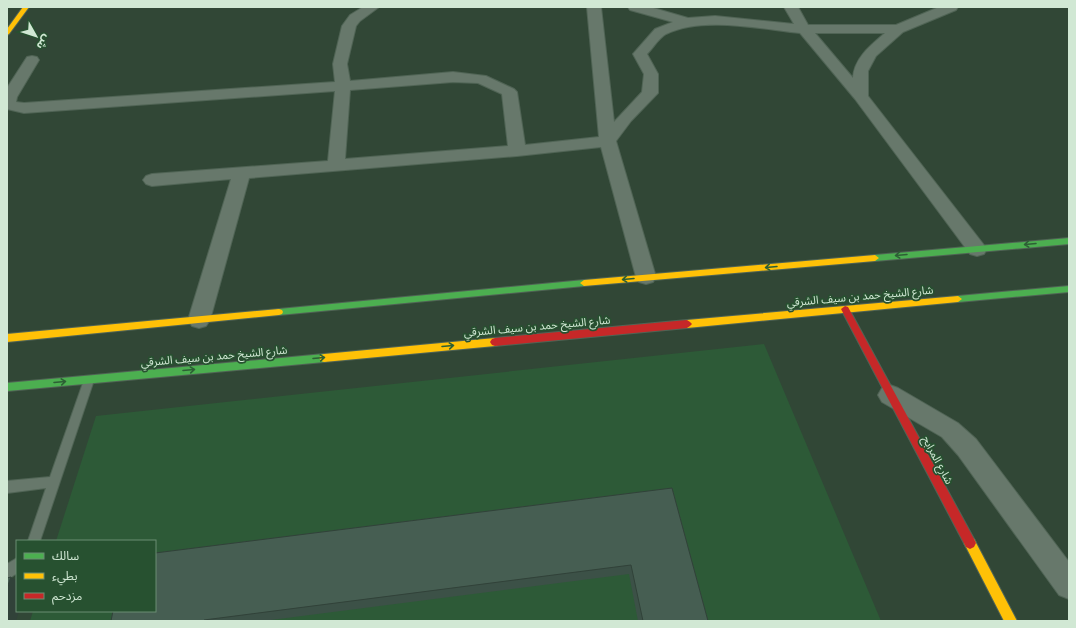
<svg xmlns="http://www.w3.org/2000/svg" width="1076" height="628" viewBox="0 0 1076 628" font-family="'Public Sans','Noto Sans Arabic',sans-serif">
<rect width="100%" height="100%" fill="#314736"/>
<path fill="#2d5a37" d="M764 344 881 621H30L33 611H155V541H56L96 416Z"/>
<g fill="none" stroke-linecap="round" stroke-linejoin="round">
<g stroke="#506455" stroke-width="2">
<path id="lane" d="M89 376 93 377 94 380 40 541H28L46 488 7 493V481L50 477 84 380 85 377Z
M17 558V573L7 580V564Z"/>
</g>
<g stroke="#506455" stroke-width="2">
<path id="street" d="M363 7H379L360 21 356 26 347 64 350 81 453 72 486 76 514 89 517 92 525 145 599 137 587 7H601L614 122 642 92 644 74 633 54 655 29 673 22 630 10 628 7H650L688 18 715 16 794 24 784 7H798L808 25H896L939 7H958L956 10 903 32 876 56 868 71V96L987 249 984 254 977 256 970 254 855 99 800 33C760 29 703 16 666 34 659 38 653 48 647 54L658 74V93L631 121 616 141 656 277 653 282 646 284 639 282 636 277 601 147 517 156 249 178 210 320 206 326 199 328 192 326 188 320 231 179 152 186 146 184 143 180 146 176 152 174 328 161 335 91 24 113 7 109V88L27 57 32 56 37 57 39 60 17 97 16 102 24 103 335 82 333 64 342 26 350 15ZM815 33H885C871 45 854 58 853 78ZM453 82 478 83 502 94 508 146 345 159 350 90Z
M890 385 898 388 958 423 976 439 1069 562V599L1059 595 958 455 942 437 882 402 878 395 882 388Z"/>
</g>
<g stroke="#506455" stroke-width="2">
<path id="fast" d="M1069 238V244L875 261 871 258 875 255Z
M584 280 588 283 584 286 279 315 276 314 275 312 276 310 279 309Z
M1069 286V292L958 302 954 299 958 296Z
M324 354 327 355 329 358 327 361 324 362 7 391V383Z"/>
</g>
<g stroke="#506455" stroke-width="2">
<path id="slow" d="M23 7H29L9 34 7 35V29Z
M875 255 879 258 875 261 584 286 580 283 584 280Z
M958 296 962 299 958 302 687 328 684 326 682 324 684 322 687 320Z
M279 309 282 310 283 312 282 314 279 315 7 342V334Z
M495 338 498 339 500 342 498 345 495 346 324 362 321 361 319 358 321 355 324 354Z
M970 537 974 539 1017 621H1004L964 543 966 539Z"/>
</g>
<g stroke="#506455" stroke-width="2">
<path id="jam" d="M845 306 848 307 974 539 976 543 974 547 970 549 966 547 841 309Z
M687 320 690 322 692 324 690 326 687 328 495 346 492 345 490 342 492 339 495 338Z"/>
</g>
<use href="#lane" fill="#67786b" fill-rule="evenodd"/>
<use href="#street" fill="#67786b" fill-rule="evenodd"/>
<use href="#fast" fill="#4caf50" fill-rule="evenodd"/>
<use href="#slow" fill="#ffc107" fill-rule="evenodd"/>
<use href="#jam" fill="#c62828" fill-rule="evenodd"/>
</g>
<path fill="#3c5147" d="M672 488 708 621H638L629 574 263 621H111Z"/>
<path fill="#314239" d="M11 577 17 581V611H19L16 621H7V588Z"/>
<path fill="#465e52" stroke="#314239" d="M672 488 708 621H643L631 565 204 620 203 621H111L113 611H155V553Z
M11 577 7 588V578Z"/>
<defs><path id="oneway-shaft" d="M-6 0H5M1.5-3L5.5 0L1.5 3" fill="none" stroke-width="1.6" stroke-linecap="round" stroke-linejoin="round"/></defs>
<g stroke="#2d5f35">
<use href="#oneway-shaft" transform="translate(1030 244) rotate(175)"/>
<use href="#oneway-shaft" transform="translate(901 255) rotate(175)"/>
<use href="#oneway-shaft" transform="translate(771 267) rotate(175)"/>
<use href="#oneway-shaft" transform="translate(628 279) rotate(175)"/>
<use href="#oneway-shaft" transform="translate(448 346) rotate(-5)"/>
<use href="#oneway-shaft" transform="translate(319 358) rotate(-5)"/>
<use href="#oneway-shaft" transform="translate(189 370) rotate(-5)"/>
<use href="#oneway-shaft" transform="translate(60 382) rotate(-5)"/>
</g>
<g text-anchor="middle" dominant-baseline="central" stroke-width="3.5" stroke-linejoin="round" paint-order="stroke">
<g font-size="11" fill="#d1e8d4" stroke="#275130">
<text transform="translate(860 296) rotate(-5)">شارع الشيخ حمد بن سيف الشرقي</text>
<text transform="translate(537 326) rotate(-5)">شارع الشيخ حمد بن سيف الشرقي</text>
<text transform="translate(214 356) rotate(-5)">شارع الشيخ حمد بن سيف الشرقي</text>
<text transform="translate(938 460) rotate(62)">شارع المرابح</text>
</g>
</g>
<rect width="1076" height="628" fill="none" stroke="#d1e8d4" stroke-width="16"/>
<rect x="16" y="540" width="140" height="72" fill="#275130" stroke="#6b8d72"/>
<rect x="24" y="553" width="20" height="6" fill="#4caf50" stroke="#6b8d72"/>
<text x="52" y="560" font-size="12" fill="#d1e8d4">سالك</text>
<rect x="24" y="573" width="20" height="6" fill="#ffc107" stroke="#6b8d72"/>
<text x="52" y="580" font-size="12" fill="#d1e8d4">بطيء</text>
<rect x="24" y="593" width="20" height="6" fill="#c62828" stroke="#6b8d72"/>
<text x="52" y="600" font-size="12" fill="#d1e8d4">مزدحم</text>
<g transform="translate(36 36) rotate(129)" stroke="#275130" stroke-width="3" paint-order="stroke">
<path d="M0-3L7 15L0 10L-7 15Z" fill="#d1e8d4"/>
<text y="-6" font-size="11" font-weight="bold" text-anchor="middle" fill="#d1e8d4">ش</text>
</g>
</svg>
